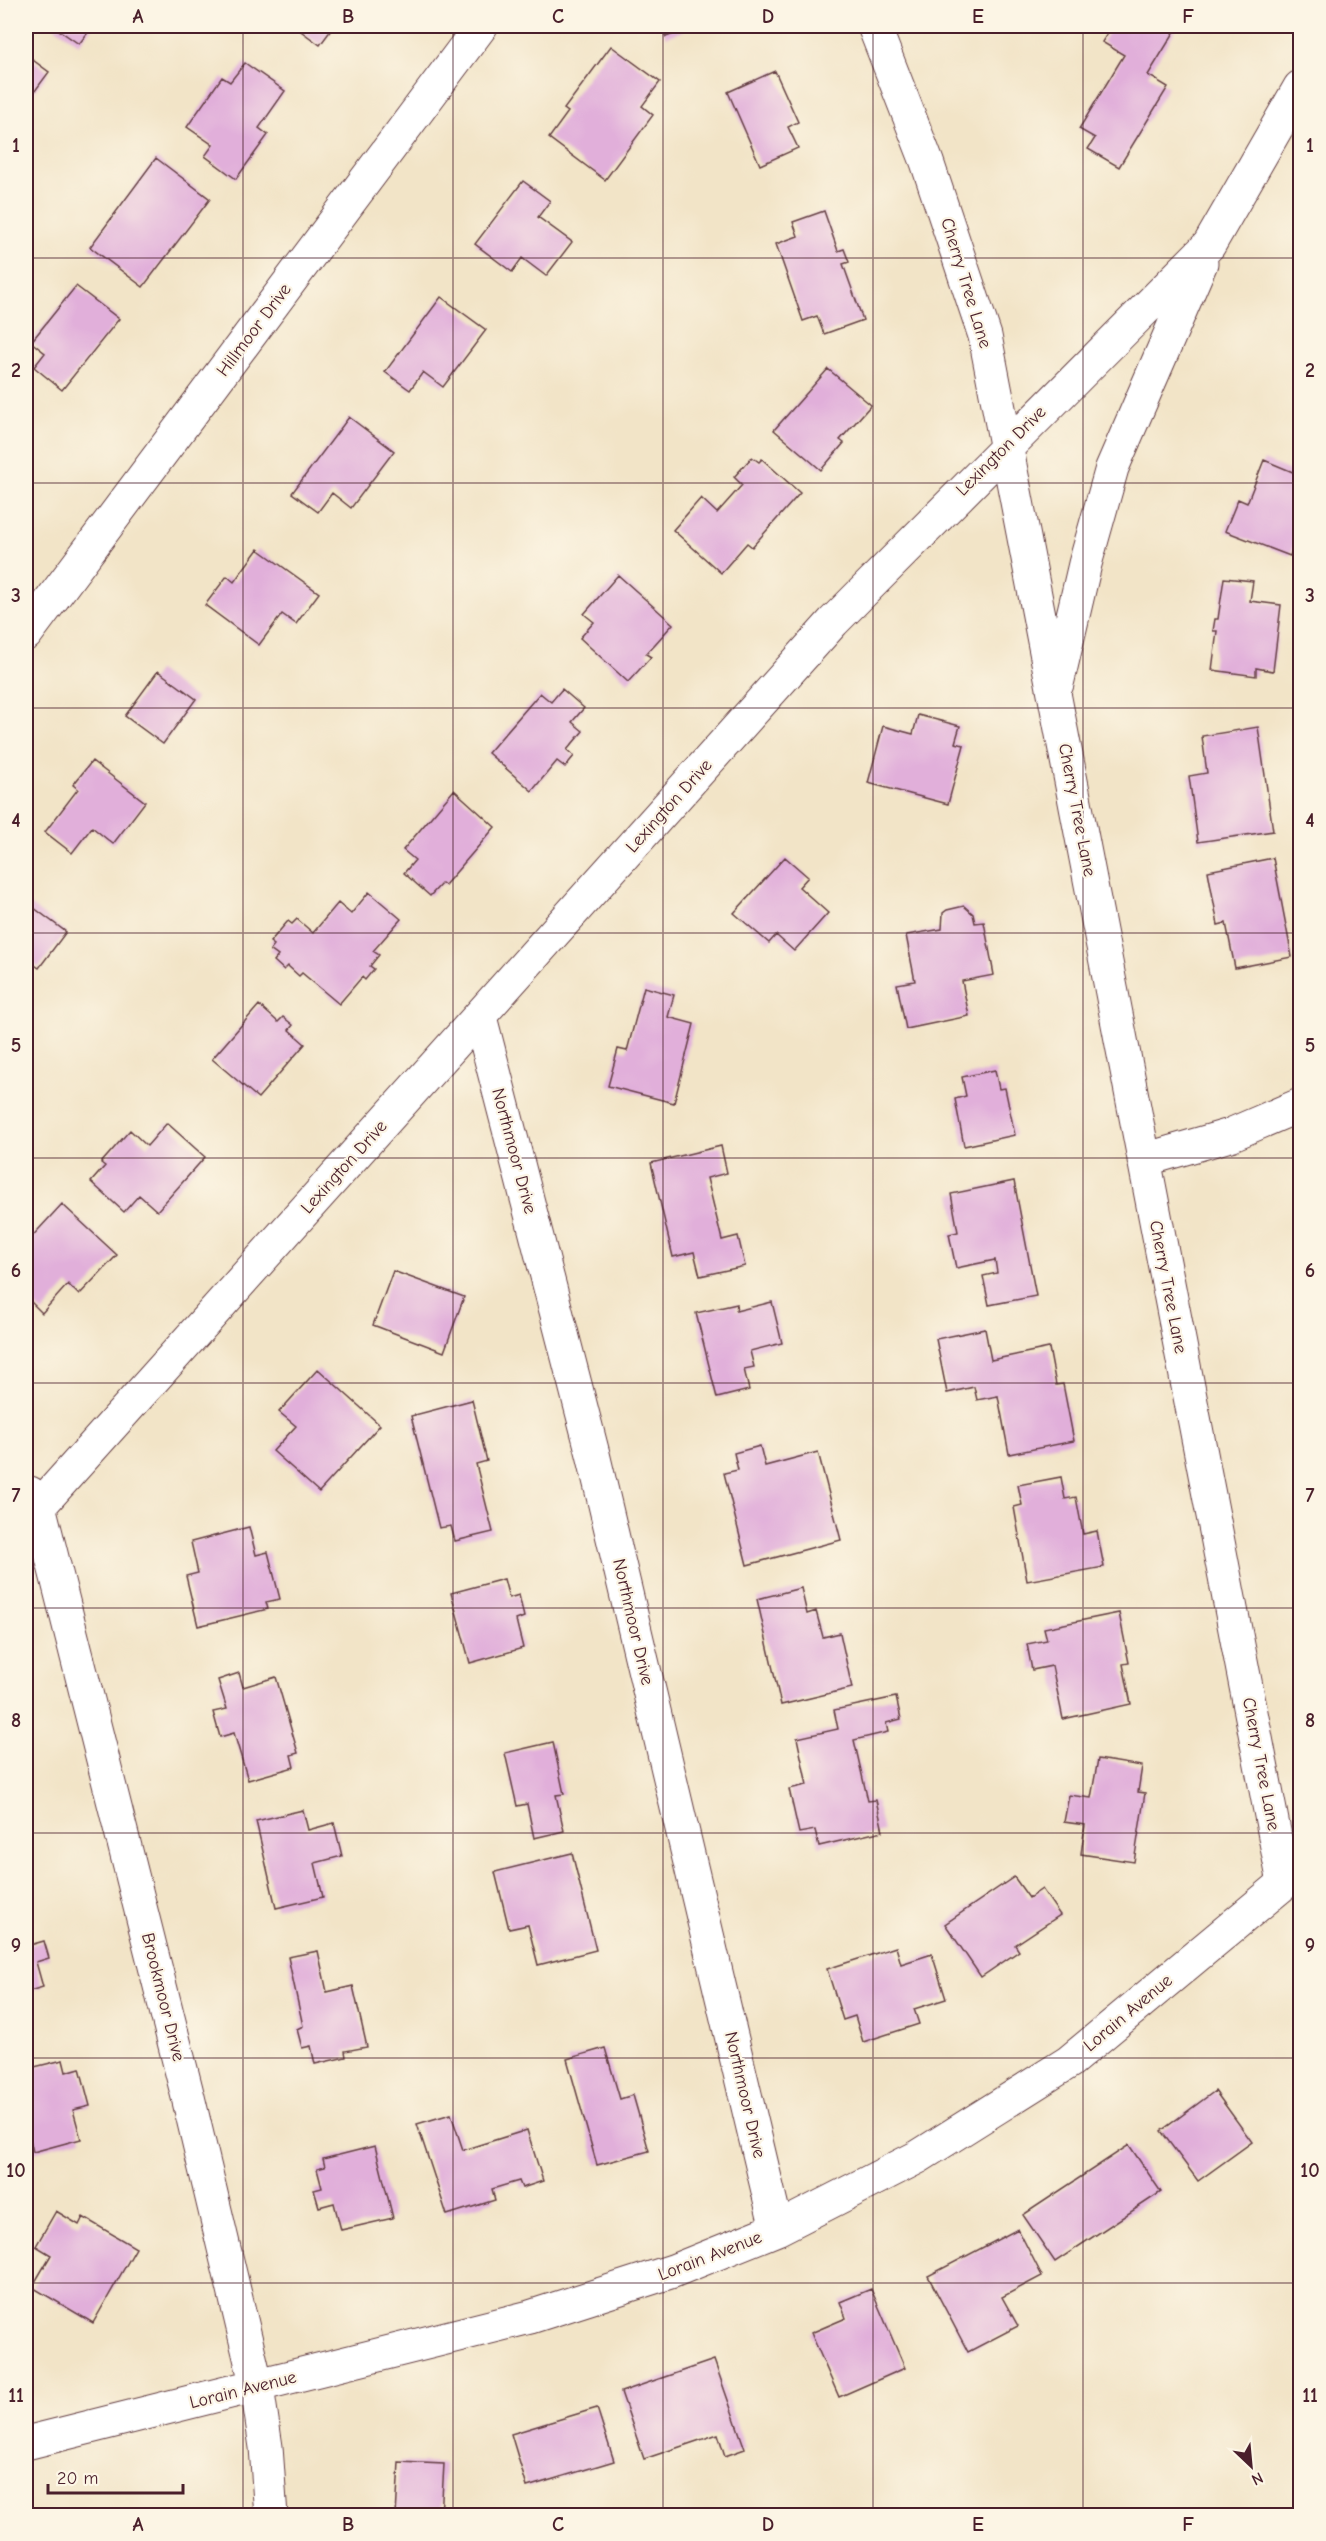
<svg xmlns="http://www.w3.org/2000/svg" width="1326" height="2541" viewBox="0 0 1326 2541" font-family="'Comic Neue',sans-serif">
<rect width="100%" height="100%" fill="#fcf5e5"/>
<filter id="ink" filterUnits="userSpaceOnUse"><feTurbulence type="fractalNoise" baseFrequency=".0167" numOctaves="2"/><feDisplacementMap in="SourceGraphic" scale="12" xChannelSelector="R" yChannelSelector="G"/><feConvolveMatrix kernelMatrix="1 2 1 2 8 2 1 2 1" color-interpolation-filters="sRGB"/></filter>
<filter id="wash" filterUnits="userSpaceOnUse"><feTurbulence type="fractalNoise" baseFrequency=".008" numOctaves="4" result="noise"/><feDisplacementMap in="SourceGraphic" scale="24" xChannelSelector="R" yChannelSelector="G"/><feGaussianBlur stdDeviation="1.35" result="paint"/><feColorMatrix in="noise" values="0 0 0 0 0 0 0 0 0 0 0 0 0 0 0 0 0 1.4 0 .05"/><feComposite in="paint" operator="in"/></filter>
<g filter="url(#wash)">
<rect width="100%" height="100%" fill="#f2e4c7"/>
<g id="blocks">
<path fill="#e1afda" d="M53 26H93L79 44Z
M294 26H334L320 45Z
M661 26H695L666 37Z
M1112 26H1178L1148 75 1168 87 1119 167 1088 149 1095 138 1079 129 1124 55 1102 42Z
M611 46 660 82 642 106 653 115 605 180 549 138 568 112 564 109Z
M26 55 49 72 26 103Z
M245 63 285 91 259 128 268 135 236 179 205 156 213 145 187 127 222 77 230 82Z
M775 71 798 122 788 127 798 148 760 165 728 92Z
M156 158 210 199 143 287 90 247Z
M523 181 550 201 538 217 572 242 546 276 522 258 512 272 475 244Z
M824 211 838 251 844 249 849 262 843 264 863 320 824 334 817 316 803 321 776 244 798 236 793 222Z
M76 286 119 319 62 390 34 367 45 353 31 342Z
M441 297 486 330 443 387 423 372 410 390 385 372Z
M828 369 871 405 840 440 844 443 821 470 774 430Z
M349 417 394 451 351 508 332 493 318 512 292 493Z
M752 457 759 462 762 459 800 493 752 547 747 543 721 573 673 530 701 498 717 513 742 485 734 477Z
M1264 460 1300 475V530L1290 556 1225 531 1238 499 1247 503Z
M258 549 319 593 296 624 282 614 259 645 205 605 227 576 234 582Z
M618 575 673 624 646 654 651 657 628 682 580 638 594 622 584 614Z
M1224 578 1253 581 1250 601 1281 605 1273 671 1256 668V676L1212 670 1217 631H1213L1215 619H1218Z
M158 671 196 699 163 744 125 716Z
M562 689 584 708 572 722 583 731 567 750 574 756 565 767 557 761 532 791 488 753 540 693 551 702Z
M918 715 960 726 955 743 964 745 948 804 868 783 883 726 913 734Z
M1258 727 1273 831 1198 842 1189 776 1207 773 1202 736Z
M92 761 145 802 113 844 92 827 72 853 45 832 78 789 73 785Z
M454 790 495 827 445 885 442 883 430 896 404 873 415 860 403 850Z
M785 857 808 877 799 887 828 913 794 951 776 935 769 943 734 913Z
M1273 858 1292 957 1235 968 1226 923 1218 925 1208 871Z
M369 892 401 919 373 951 379 955 370 966 374 969 365 980 362 977 339 1004 302 973 299 976 288 966 284 970 274 961 278 956 270 950 274 945 270 942 288 921 292 924 297 919 313 933 338 903 351 914Z
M26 902 66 932 39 968 26 959Z
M964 906 973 914 975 923 984 922 994 975 962 981 969 1016 906 1029 897 984 915 981 906 935 942 929 943 913 947 910Z
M644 987 674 995 668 1017 694 1024 674 1103 608 1086 618 1049 627 1051Z
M259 1005 278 1022 283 1017 293 1025 289 1030 305 1044 258 1098 212 1059Z
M995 1070 999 1089 1005 1088 1015 1135 964 1146 955 1099 966 1096 962 1077Z
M167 1123 205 1157 157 1211 139 1195 124 1212 91 1182 105 1166 101 1163 130 1130 147 1146Z
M721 1146 727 1173 707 1178 722 1240 738 1236 745 1266 700 1276 694 1252 673 1257 651 1163Z
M1014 1181 1036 1296 989 1305 983 1276 997 1273 995 1260 956 1268 949 1234 958 1232 951 1194Z
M62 1204 117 1255 79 1295 68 1284 42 1313 26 1297V1243Z
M393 1271 464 1297 444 1352 373 1325Z
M772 1302 782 1343 750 1351 754 1367 744 1369 749 1390 717 1398 696 1313 737 1304 736 1311Z
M985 1329 991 1360 1049 1348 1056 1385 1063 1384 1074 1441 1009 1454 998 1396 977 1400 974 1387 947 1393 936 1339Z
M318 1369 380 1425 319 1492 273 1451 296 1426 279 1412Z
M472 1400 487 1461 476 1464 493 1532 455 1541 451 1526 439 1528 411 1416Z
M760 1446 765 1466 818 1452 841 1540 747 1565 724 1473 738 1470 734 1453Z
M1061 1477 1065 1499 1076 1497 1083 1534 1097 1531 1104 1567 1027 1581 1014 1507 1022 1505 1018 1485Z
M249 1527 256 1555 268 1552 280 1599 266 1602 268 1609 198 1626 186 1576 198 1573 191 1542Z
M504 1579 509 1598 519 1595 524 1617 516 1620 523 1648 470 1663 451 1593Z
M801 1588 807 1614 816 1611 823 1637 840 1633 852 1688 781 1705 757 1599Z
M1119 1613 1129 1663 1123 1664 1131 1704 1063 1719 1052 1666 1032 1670 1027 1644 1047 1640 1044 1628Z
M239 1673 243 1687 276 1677 298 1753 291 1755 294 1767 248 1780 234 1733 220 1737 213 1712 227 1709 218 1680Z
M896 1697 901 1719 886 1723 888 1732 854 1740 868 1801 876 1800 883 1831 819 1846 815 1830 799 1833 789 1789 807 1785 797 1738 838 1729 834 1710Z
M553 1742 564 1794 556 1795 564 1831 534 1838 527 1804 517 1806 505 1753Z
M1098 1759 1142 1766 1138 1792 1145 1793 1134 1862 1081 1854 1085 1825 1064 1822 1069 1795 1091 1798Z
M303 1810 308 1830 334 1823 342 1856 315 1863 323 1897 276 1908 256 1821Z
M572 1853 596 1950 538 1965 528 1925 509 1929 495 1872Z
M1014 1877 1029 1898 1042 1889 1060 1915 1015 1945 1019 1951 981 1977 945 1924Z
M26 1931 30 1945 44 1941 49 1958 36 1962 43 1987 26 1992Z
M896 1947 901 1964 932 1954 946 1999 914 2009 919 2024 863 2042 855 2016 843 2020 827 1969Z
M318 1951 327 1992 353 1986 367 2047 345 2051 346 2057 315 2064 311 2046 302 2048 297 2029 303 2026 288 1957Z
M605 2048 620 2099 633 2095 649 2151 597 2165 567 2059Z
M63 2060 66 2072 80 2068 90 2106 73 2110 81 2139 33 2152 30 2139 26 2140V2069Z
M1215 2091 1252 2142 1198 2181 1161 2131Z
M451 2114 463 2150 527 2130 543 2181 522 2188 519 2181 492 2189 495 2200 447 2215 417 2124Z
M1129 2145 1161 2192 1055 2262 1023 2215Z
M375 2146 393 2218 341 2230 334 2203 319 2207 314 2190 322 2188 317 2169 325 2167 323 2159Z
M56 2211 79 2225 83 2217 136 2248 93 2323 32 2287 51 2255 36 2246Z
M1018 2229 1042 2276 1002 2297 1018 2326 968 2352 928 2276Z
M871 2289 905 2368 839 2397 811 2333 846 2318 840 2302Z
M714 2360 745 2449 725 2456 718 2434 644 2459 621 2392Z
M597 2408 614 2461 527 2487 511 2434Z
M399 2462 444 2464 441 2516H396Z"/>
</g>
</g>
<g filter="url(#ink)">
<use href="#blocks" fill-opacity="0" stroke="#633d42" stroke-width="1.5"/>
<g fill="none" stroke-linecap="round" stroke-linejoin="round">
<g stroke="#633d42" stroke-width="35">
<path id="minor" d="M874 26 927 162 985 336 1284 1883
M26 634 481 26
M1057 684 1085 564 1112 468 1201 263
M480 1017 593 1454 777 2229
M1144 1160 1230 1135 1300 1105
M30 1493 39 1506 188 2097 257 2387 266 2447 271 2516
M26 1521 833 622 1209 245 1300 87
M26 2443 530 2317 673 2271 777 2229 918 2157 1069 2062 1300 1870"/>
</g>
<use href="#minor" stroke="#fff" stroke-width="33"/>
</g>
</g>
<path fill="none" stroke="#4a1f2b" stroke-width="1.5" stroke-opacity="0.55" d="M243 26V2516M453 26V2516M663 26V2516M873 26V2516M1083 26V2516M26 258H1300M26 483H1300M26 708H1300M26 933H1300M26 1158H1300M26 1383H1300M26 1608H1300M26 1833H1300M26 2058H1300M26 2283H1300"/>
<g text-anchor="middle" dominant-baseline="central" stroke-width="4.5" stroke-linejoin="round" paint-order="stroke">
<g font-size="18" fill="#4a1f2b" stroke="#fcf5e5">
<text transform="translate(966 283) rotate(73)">Cherry Tree Lane</text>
<text transform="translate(254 330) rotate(-53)">Hillmoor Drive</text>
<text transform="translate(1001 451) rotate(-45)">Lexington Drive</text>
<text transform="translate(669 806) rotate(-48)">Lexington Drive</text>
<text transform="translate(1077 810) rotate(79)">Cherry Tree Lane</text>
<text transform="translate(514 1151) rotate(75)">Northmoor Drive</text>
<text transform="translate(344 1167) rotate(-48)">Lexington Drive</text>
<text transform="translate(1168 1287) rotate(79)">Cherry Tree Lane</text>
<text transform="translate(633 1622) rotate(77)">Northmoor Drive</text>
<text transform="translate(1261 1764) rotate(79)">Cherry Tree Lane</text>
<text transform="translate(163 1997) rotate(76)">Brookmoor Drive</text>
<text transform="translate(1128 2013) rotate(-40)">Lorain Avenue</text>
<text transform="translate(745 2095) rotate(77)">Northmoor Drive</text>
<text transform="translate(710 2256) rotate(-21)">Lorain Avenue</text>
<text transform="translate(243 2390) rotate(-14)">Lorain Avenue</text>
</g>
</g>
<rect width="1326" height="2541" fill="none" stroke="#fcf5e5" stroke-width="66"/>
<g transform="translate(1251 2466) rotate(154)" stroke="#fcf5e5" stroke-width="4.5" paint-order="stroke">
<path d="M0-4.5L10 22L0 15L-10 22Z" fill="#4a1f2b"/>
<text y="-9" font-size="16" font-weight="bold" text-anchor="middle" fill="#4a1f2b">N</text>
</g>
<path d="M48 2484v9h135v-9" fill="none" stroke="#4a1f2b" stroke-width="3"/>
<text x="57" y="2484" font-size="18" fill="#4a1f2b" stroke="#fcf5e5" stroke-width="4.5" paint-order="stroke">20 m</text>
<rect x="33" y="33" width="1260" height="2475" fill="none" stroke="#4a1f2b" stroke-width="2"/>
<g font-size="20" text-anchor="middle" font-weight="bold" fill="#4a1f2b">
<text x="138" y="23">A</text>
<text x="348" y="23">B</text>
<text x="558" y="23">C</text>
<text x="768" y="23">D</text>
<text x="978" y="23">E</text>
<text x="1188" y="23">F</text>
<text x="16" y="152">1</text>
<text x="1310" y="152">1</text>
<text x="16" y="377">2</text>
<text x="1310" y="377">2</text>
<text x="16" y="602">3</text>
<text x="1310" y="602">3</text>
<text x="16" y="827">4</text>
<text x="1310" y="827">4</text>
<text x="16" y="1052">5</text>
<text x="1310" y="1052">5</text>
<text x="16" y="1277">6</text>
<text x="1310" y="1277">6</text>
<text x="16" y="1502">7</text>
<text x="1310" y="1502">7</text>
<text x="16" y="1727">8</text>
<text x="1310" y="1727">8</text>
<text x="16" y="1952">9</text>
<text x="1310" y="1952">9</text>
<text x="16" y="2177">10</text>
<text x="1310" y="2177">10</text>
<text x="16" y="2402">11</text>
<text x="1310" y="2402">11</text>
<text x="138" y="2531">A</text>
<text x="348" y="2531">B</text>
<text x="558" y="2531">C</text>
<text x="768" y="2531">D</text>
<text x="978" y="2531">E</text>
<text x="1188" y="2531">F</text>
</g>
</svg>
